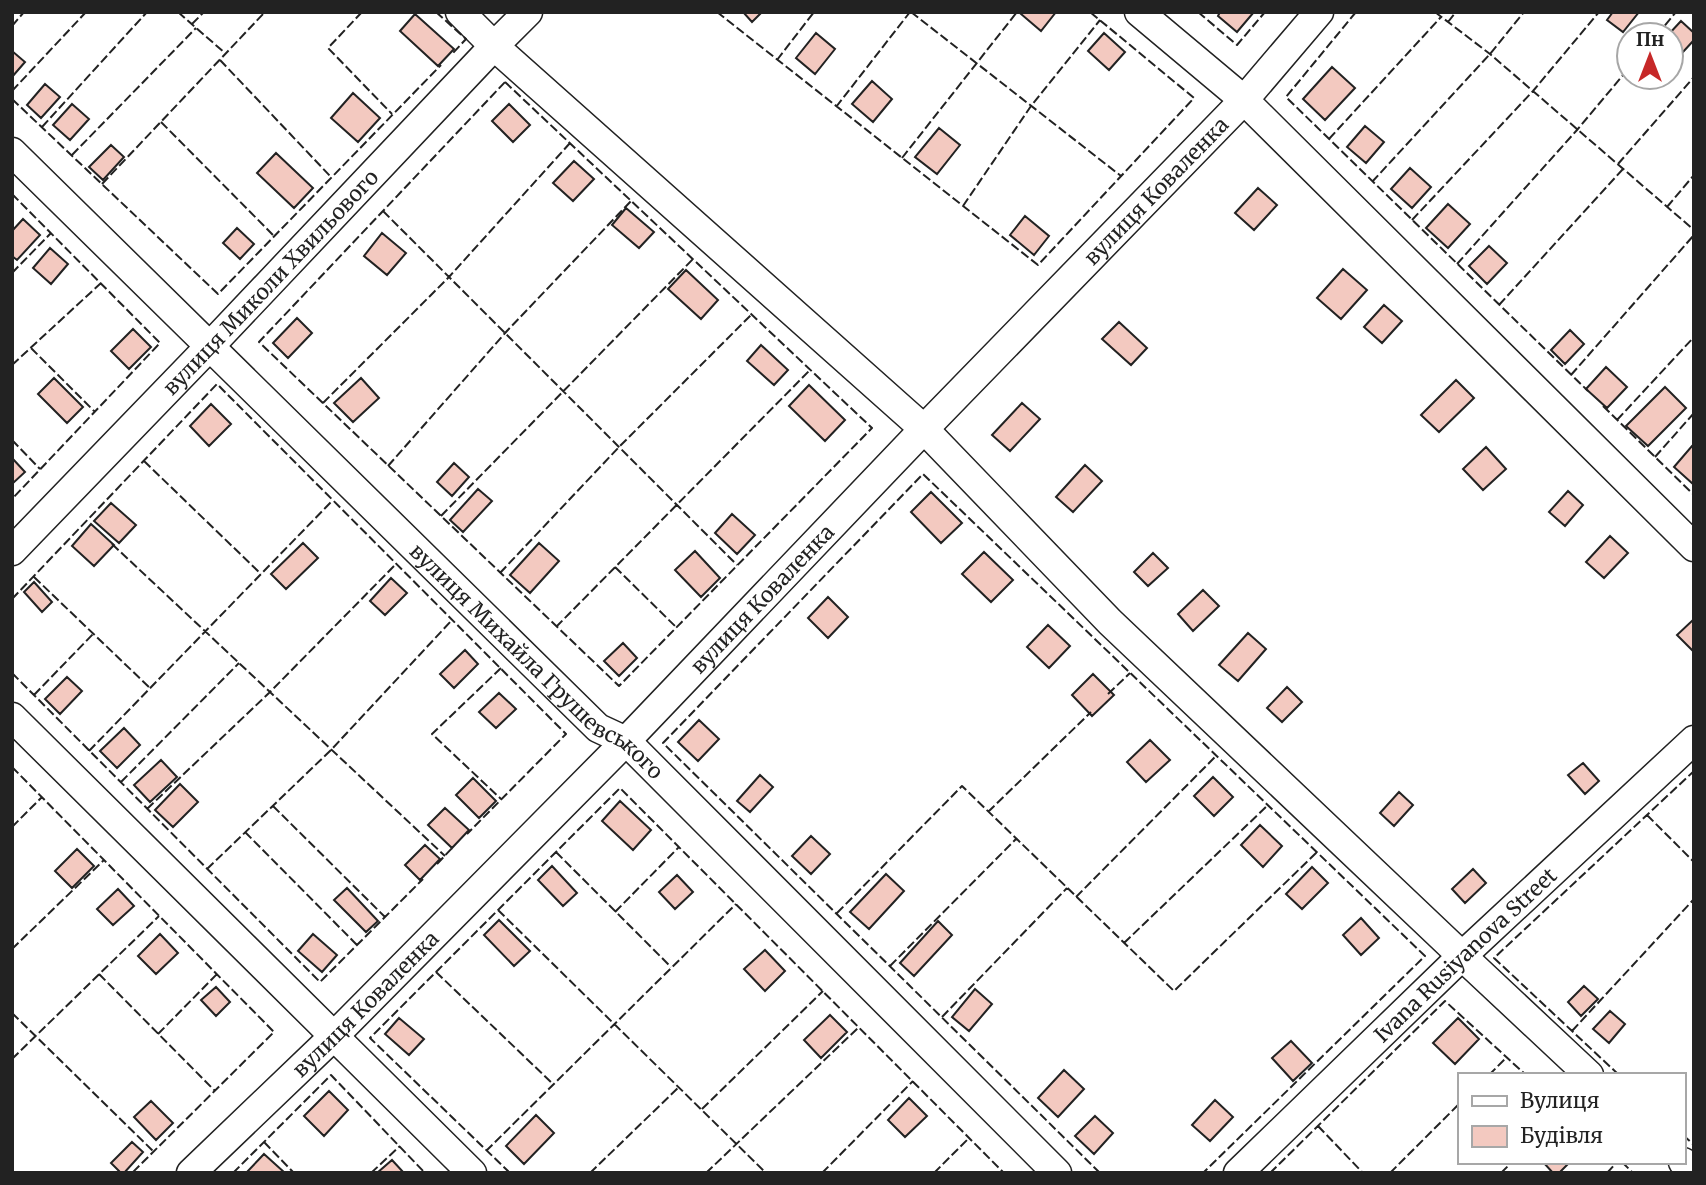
<svg xmlns="http://www.w3.org/2000/svg" width="1706" height="1185" viewBox="0 0 1706 1185" font-family="Merriweather,serif">
<rect width="100%" height="100%" fill="#fff"/>
<path fill="#f3c9c0" stroke="#222" stroke-width="2" d="M743 12H762L752 22Z
M1023 12H1056L1041 31 1021 14Z
M1220 12H1254L1237 32 1218 16Z
M1613 12H1639L1623 32 1607 20Z
M415 14 454 49 438 66 400 31Z
M1681 21 1694 33V40L1671 65V35H1668Z
M816 33 835 49 815 74 796 58Z
M1104 33 1125 52 1109 70 1088 51Z
M12 51 25 62 12 77Z
M1332 67 1355 88 1325 120 1303 99Z
M872 81 892 99 873 122 852 104Z
M45 84 60 97 41 118 27 105Z
M353 93 380 118 358 142 331 118Z
M72 104 89 119 70 140 53 125Z
M509 104 530 125 513 142 492 121Z
M1365 126 1384 142 1366 163 1347 147Z
M939 128 960 145 937 174 915 157Z
M111 145 124 157 103 180 89 167Z
M276 153 313 188 294 208 257 173Z
M574 161 594 179 573 201 553 183Z
M1410 168 1431 187 1412 208 1391 189Z
M1258 188 1277 205 1254 230 1235 213Z
M1448 204 1470 224 1448 248 1426 228Z
M626 208 654 232 639 248 612 225Z
M1025 216 1049 236 1034 255 1010 235Z
M23 219 40 235 17 260 12 256V231Z
M237 228 254 244 240 259 223 243Z
M382 233 406 253 387 275 364 256Z
M1489 246 1507 263 1487 284 1469 266Z
M50 248 68 264 51 284 33 268Z
M1343 269 1367 290 1341 319 1317 298Z
M686 270 718 300 701 319 668 289Z
M1384 305 1402 321 1382 343 1364 327Z
M297 318 312 333 288 358 273 343Z
M1119 322 1147 348 1131 365 1102 339Z
M133 329 151 347 129 369 111 351Z
M1570 330 1584 344 1565 364 1551 350Z
M761 345 788 370 774 385 747 361Z
M1606 367 1627 387 1607 408 1586 389Z
M54 378 83 407 67 423 38 394Z
M361 378 379 398 353 422 334 403Z
M1456 380 1474 398 1439 432 1421 415Z
M809 385 845 420 825 441 789 406Z
M1665 387 1686 408 1648 446 1626 426Z
M1022 403 1040 419 1010 451 992 435Z
M211 404 231 424 209 446 190 426Z
M1692 446 1694 447 1693 484 1674 467Z
M1486 447 1506 469 1483 490 1463 469Z
M12 458 25 472 12 484Z
M454 463 469 477 452 496 437 482Z
M1085 465 1102 481 1073 512 1056 497Z
M478 489 492 501 463 532 450 520Z
M1568 491 1583 505 1565 526 1549 512Z
M931 492 962 523 941 543 911 512Z
M111 503 136 525 119 543 94 521Z
M732 514 755 535 737 554 715 533Z
M91 524 114 545 94 566 72 546Z
M1610 536 1628 553 1604 578 1586 562Z
M303 543 318 558 286 589 271 574Z
M539 543 559 561 530 593 510 575Z
M695 551 720 578 701 597 675 570Z
M984 552 1013 580 991 602 962 574Z
M1153 553 1168 568 1148 586 1134 572Z
M391 578 407 593 385 615 370 601Z
M34 582 52 602 42 612 24 592Z
M1203 590 1219 606 1193 631 1178 614Z
M828 597 848 617 828 638 808 618Z
M1694 619V652L1677 635Z
M1048 625 1070 646 1049 668 1027 647Z
M1248 633 1266 649 1238 681 1219 665Z
M623 643 637 658 619 676 604 661Z
M465 650 478 664 454 688 440 674Z
M1093 674 1114 695 1092 716 1072 695Z
M67 677 82 691 60 714 45 699Z
M1287 687 1302 702 1282 722 1267 708Z
M499 693 516 709 496 728 479 712Z
M699 720 719 739 698 761 678 742Z
M124 728 140 745 117 768 100 751Z
M1150 740 1170 760 1146 782 1127 762Z
M161 760 177 777 150 802 134 785Z
M1583 763 1599 781 1585 794 1568 775Z
M760 775 773 787 750 812 737 801Z
M1213 777 1233 797 1214 816 1194 796Z
M473 778 496 801 479 818 456 795Z
M180 784 198 802 173 827 155 810Z
M1399 792 1413 805 1394 826 1380 813Z
M620 801 651 830 633 850 602 821Z
M445 808 469 830 452 848 428 825Z
M1260 825 1282 846 1263 867 1241 845Z
M811 836 830 854 811 874 792 856Z
M425 845 440 859 420 880 405 865Z
M77 849 94 866 72 888 55 871Z
M552 866 577 893 563 906 538 880Z
M1312 867 1328 883 1302 909 1286 894Z
M1473 869 1486 883 1465 903 1452 889Z
M886 874 904 891 869 929 850 912Z
M677 875 693 892 675 909 659 892Z
M347 888 378 921 366 932 334 900Z
M118 889 134 906 113 925 97 909Z
M1361 918 1379 938 1361 955 1343 935Z
M499 920 530 951 514 966 484 935Z
M938 921 952 935 914 976 900 963Z
M160 934 178 953 156 974 138 956Z
M313 934 337 955 322 972 298 951Z
M765 950 785 971 765 991 744 969Z
M1584 986 1598 999 1581 1016 1568 1002Z
M216 987 230 1002 216 1016 201 1000Z
M975 989 992 1004 969 1031 952 1017Z
M1610 1011 1625 1024 1609 1043 1593 1029Z
M830 1015 847 1032 821 1058 804 1040Z
M399 1018 424 1039 409 1055 385 1034Z
M1458 1018 1479 1039 1455 1064 1433 1043Z
M1291 1041 1312 1063 1293 1081 1272 1058Z
M1064 1070 1084 1089 1058 1117 1038 1098Z
M329 1091 348 1110 324 1136 304 1116Z
M909 1098 927 1116 905 1137 888 1120Z
M1215 1100 1233 1117 1210 1141 1192 1125Z
M151 1101 173 1123 156 1140 134 1117Z
M536 1115 554 1133 524 1164 506 1146Z
M1095 1116 1113 1133 1094 1154 1075 1136Z
M132 1142 143 1152 124 1173H121L111 1163Z
M264 1154 285 1173H246Z
M392 1160 404 1173H377Z
M1543 1162H1570L1559 1173H1553Z"/>
<g fill="none" stroke-linecap="round" stroke-linejoin="round">
<g stroke="#222" stroke-width="31">
<g id="minor">
<path d="M460 12 494 46 924 429 1110 622 1462 956 1589 1075"/>
<path d="M1139 12 1244 100 1694 547"/>
<path id="s1" d="M12 152 598 728 626 741 1057 1173"/>
<path id="s2" d="M12 551 210 346 494 46 528 12"/>
<path d="M12 717 472 1173"/>
<path d="M1683 1162 1694 1173"/>
<path id="s3" d="M191 1173 334 1036 626 741 924 429 1244 100 1319 12"/>
<path id="s4" d="M1238 1173 1462 956 1694 740"/>
</g>
</g>
<use href="#minor" stroke="#fff" stroke-width="28"/>
<path stroke="#222" stroke-width="2" stroke-dasharray="9 3.5" stroke-linecap="butt" d="M178 12 226 54
M362 12 328 48 392 114
M436 12 466 39 453 53
M717 12 1038 265 1194 98 1090 12
M911 12 1121 176
M1198 12 1237 45 1265 12
M1356 12 1286 97 1588 391
M1435 12 1490 54 1694 230
M1448 22 1456 12
M192 24 204 12
M12 26 24 12
M1657 35 1676 12
M220 60 331 177
M777 60 814 12
M505 82 872 428 619 686 259 342Z
M12 91 86 12
M12 99 218 294 441 65
M836 107 910 12
M161 122 274 236
M42 127 147 12
M1329 139 1441 17
M72 155 196 28
M902 158 1017 12
M1618 164 1694 77
M1372 182 1490 54 1524 12
M102 184 265 12
M12 194 160 343 12 499
M963 206 1031 106 1100 20
M1667 207 1694 175
M383 211 737 565
M1412 220 1533 91 1599 12
M1457 264 1577 130 1629 68
M12 273 51 233
M1499 305 1623 169
M31 348 95 412
M12 365 101 283
M1571 375 1694 235
M323 403 449 277 570 143
M1603 406 1694 495
M1617 420 1694 337
M12 440 40 469
M1655 457 1694 413
M144 461 261 574
M388 466 506 332 631 201
M441 516 693 259
M112 544 445 856
M615 567 676 627
M500 573 619 447 752 314
M34 577 150 688
M12 599 217 384 566 734 467 834
M556 627 810 370
M501 668 432 734 501 799
M12 673 320 982 423 879
M1108 694 1130 673
M34 695 93 634
M89 751 333 500
M12 767 274 1032 132 1173
M121 782 239 663
M273 806 385 917
M147 809 270 692 396 564
M988 812 1091 712
M1647 815 1694 862
M12 827 42 797
M245 832 357 945
M556 852 671 967
M437 864 454 846
M207 869 331 750 452 620
M1076 897 1216 756
M498 910 766 1173
M615 912 679 847
M837 913 962 786 1174 991 1317 852
M1124 943 1268 805
M12 949 104 860
M890 966 1016 839
M436 972 553 1084
M99 974 215 1091
M12 1013 153 1151
M942 1017 1067 888
M1572 1031 1694 899
M158 1034 217 974
M12 1059 159 916
M1489 1075 1507 1057
M1619 1075 1494 958 1694 771
M702 1109 823 991
M1318 1126 1363 1173
M1683 1135 1694 1145
M264 1142 294 1173
M486 1151 736 904
M1622 1162 1633 1173
M233 1173 331 1075 425 1173
M371 1173 400 1146
M510 1173 370 1038 620 788 1004 1173
M590 1173 679 1087
M706 1173 859 1027
M822 1173 913 1081
M934 1173 969 1138
M1100 1173 663 743 923 474 1425 956 1203 1173
M1270 1173 1445 1001 1526 1075
M1390 1173 1459 1104
M1501 1173 1512 1162
M1607 1173 1617 1162"/>
</g>
<g text-anchor="middle" dominant-baseline="central" stroke-width="5" stroke-linejoin="round" paint-order="stroke">
<g font-size="21" fill="#222" stroke="#fff">
<text stroke="none"><textPath href="#s3" startOffset="1377">вулиця Коваленка</textPath></text>
<text stroke="none"><textPath href="#s2" startOffset="373">вулиця Миколи Хвильового</textPath></text>
<text stroke="none"><textPath href="#s3" startOffset="810">вулиця Коваленка</textPath></text>
<text stroke="none"><textPath href="#s1" startOffset="732">вулиця Михайла Грушевського</textPath></text>
<text stroke="none"><textPath href="#s4" startOffset="315">Ivana Rusiyanova Street</textPath></text>
<text stroke="none"><textPath href="#s3" startOffset="243">вулиця Коваленка</textPath></text>
</g>
</g>
<rect width="1706" height="1185" fill="none" stroke="#222222" stroke-width="28"/>
<rect x="1458" y="1073" width="228" height="91" fill="#ffffff" stroke="#a7a7a7" stroke-width="2"/>
<rect x="1472" y="1096" width="35" height="10" fill="#ffffff" stroke="#a7a7a7" stroke-width="2"/>
<text x="1520" y="1108" font-size="21" fill="#222222">Вулиця</text>
<rect x="1472" y="1126" width="35" height="21" fill="#f3c9c0" stroke="#a7a7a7" stroke-width="2"/>
<text x="1520" y="1143" font-size="21" fill="#222222">Будівля</text>
<g transform="translate(1650 56)"><circle r="33" fill="#ffffff" stroke="#a7a7a7" stroke-width="2"/>
<path d="M0-5L12 26L0 18L-12 26Z" fill="#c62828"/>
<text y="-10" font-size="19" font-weight="bold" text-anchor="middle" fill="#222222">Пн</text>
</g>
</svg>
